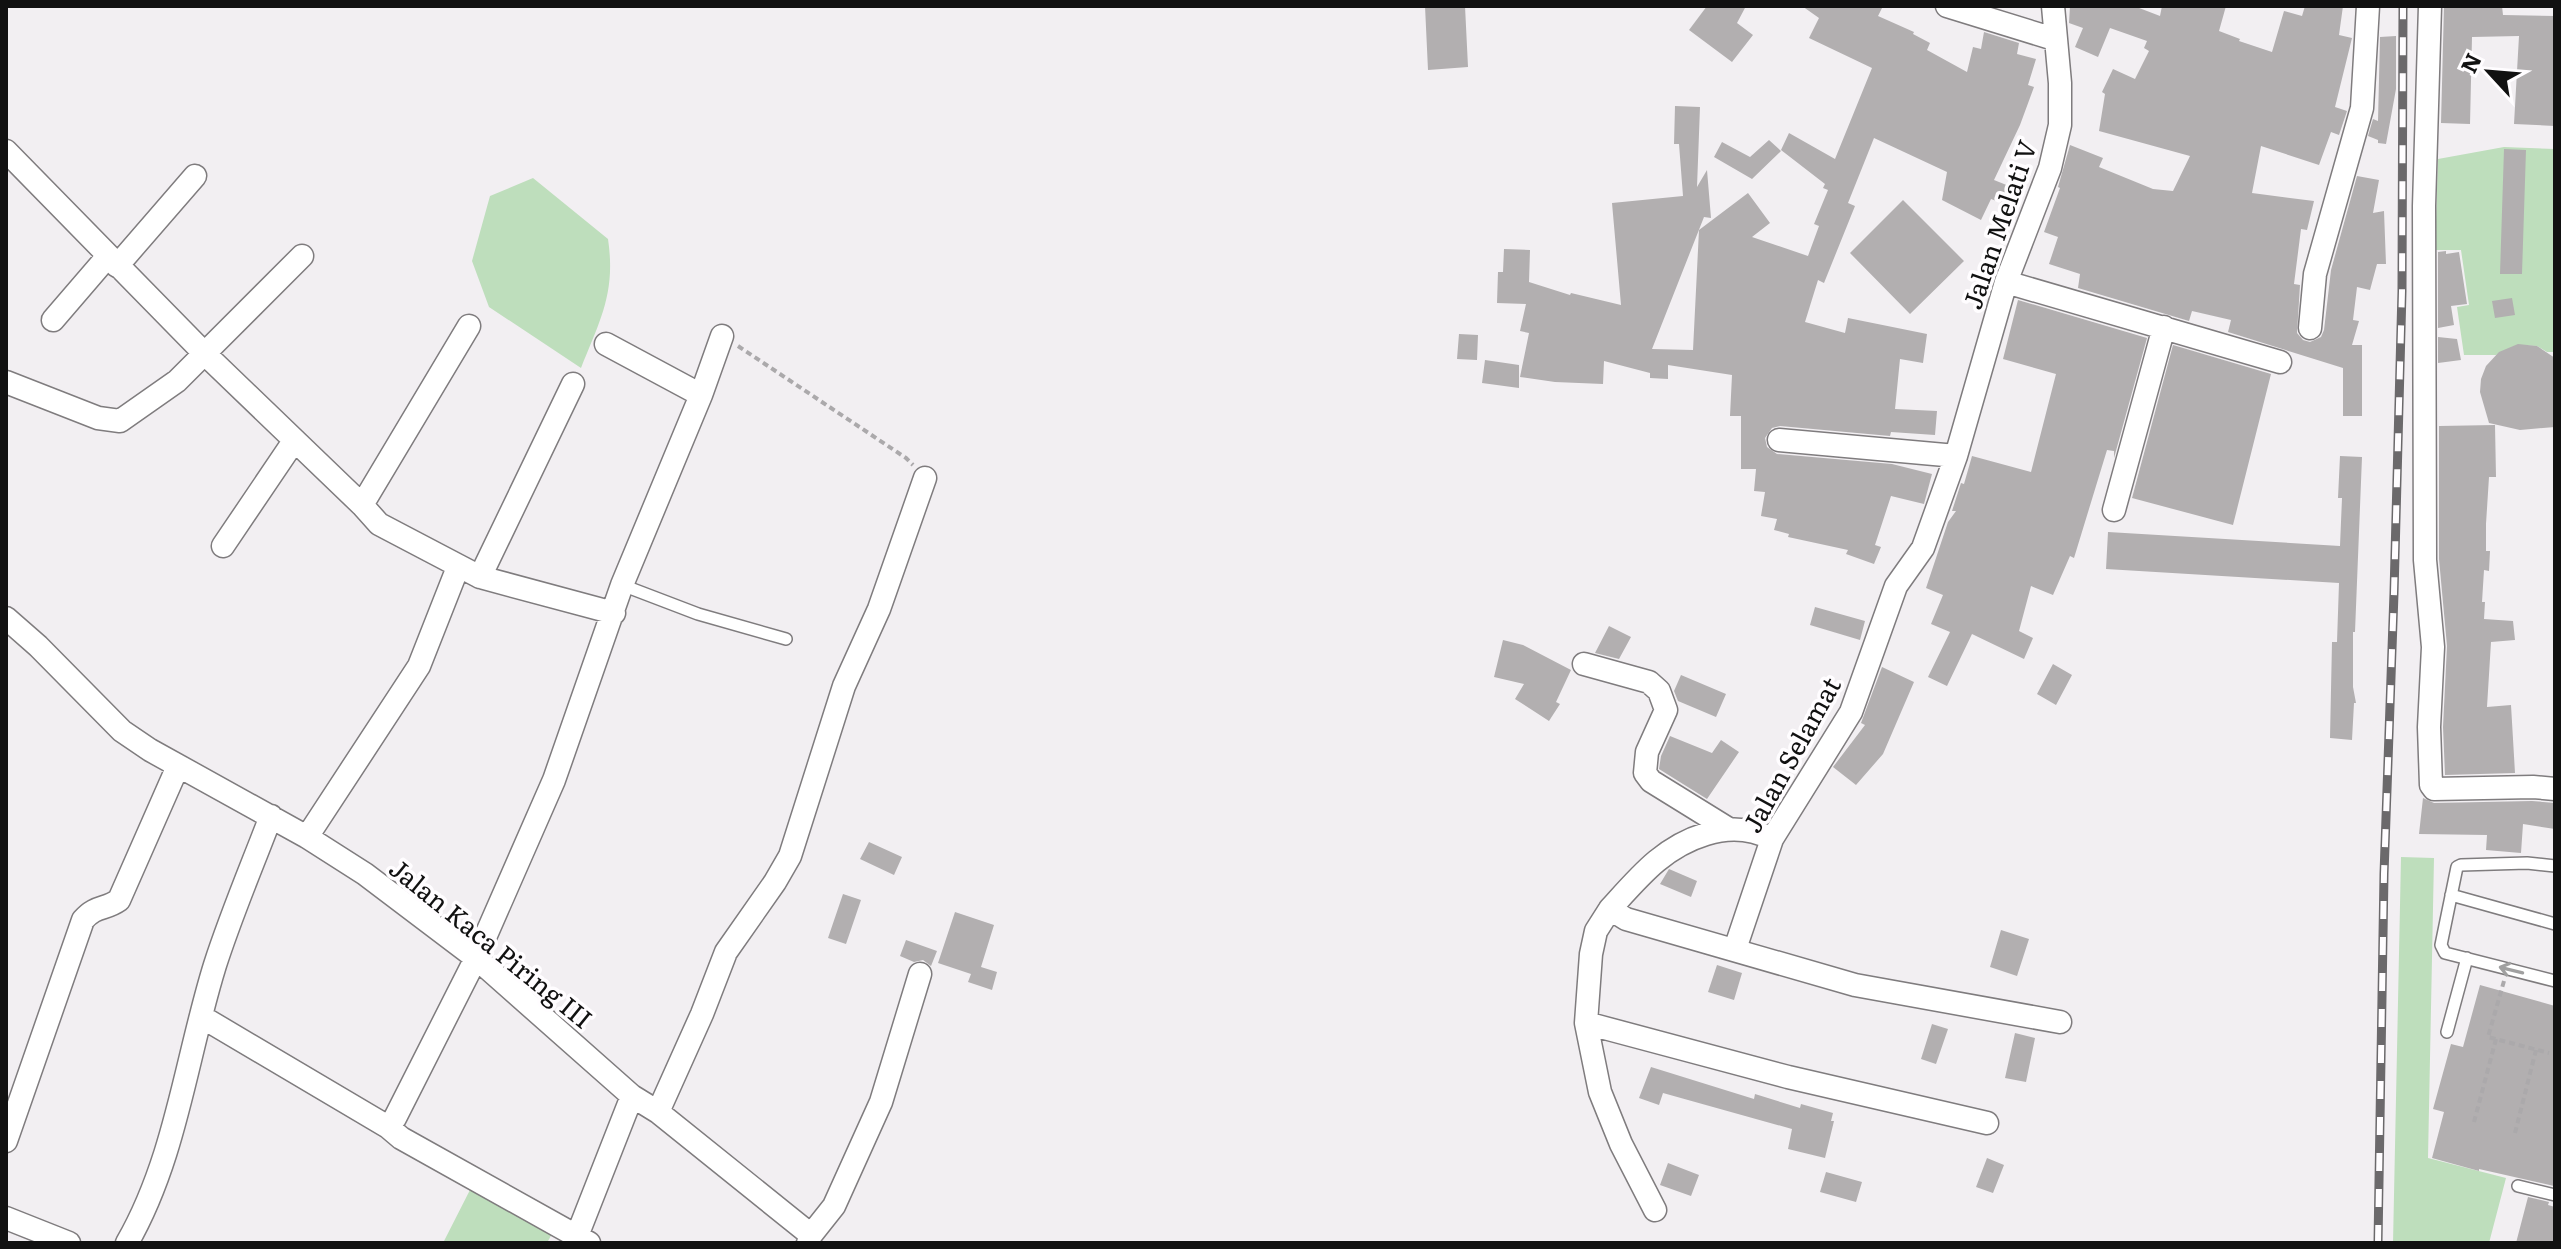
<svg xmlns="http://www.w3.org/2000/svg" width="2561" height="1249" viewBox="0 0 2561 1249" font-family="Literata,serif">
<rect width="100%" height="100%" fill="#f2eff2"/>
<path fill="#bedebc" d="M2504 147 2555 149V352H2547L2537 346 2518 345 2496 355H2464L2457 307 2469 305 2461 250H2435L2438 159Z
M533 178 608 239C616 293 600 320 581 368L489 307 472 261 490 196Z
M2401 857 2434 858 2428 1158 2506 1178 2489 1243H2393Z
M472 1186 554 1230 547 1243H443Z"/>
<path fill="#b2afb0" d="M1425 6H1465L1468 67 1428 70Z
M1707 6H1746L1737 23 1753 35 1732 62 1689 30Z
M1802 6H1883L1878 16 1914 32 1913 34 1930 43 1927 50 1967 72 1973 47 1981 49 1984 32 2019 43 2017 54 2036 59 2028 85 2034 87 2020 125 1994 180 2014 188 2007 205 1991 199 1981 220 1942 200 1947 172 1874 138 1848 203 1855 206 1824 283 1818 280 1805 322 1845 333 1848 318 1927 334 1923 363 1900 359 1895 409 1937 411 1935 435 1891 432 1890 436 1780 426 1772 428 1765 438 1767 447 1777 454 1892 464 1932 474 1924 504 1891 496 1875 545 1881 547 1874 564 1846 554 1848 550 1788 537 1789 534 1774 530 1777 519 1761 516 1765 492 1754 491 1756 469H1741V416H1730L1732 375 1668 365V379L1650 378V373L1604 361 1603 384 1555 382 1520 377 1529 333 1520 331 1526 304 1497 303 1498 272H1503L1504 249 1530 250 1529 282 1570 295 1571 293 1621 305 1612 203 1683 196 1679 144H1674L1675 106 1700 107 1697 187 1707 170 1711 218 1704 217 1652 349 1693 350 1699 230 1748 193 1770 223 1752 237 1808 256 1819 226 1814 224 1828 190 1823 188 1825 184 1781 150 1789 133 1835 159 1872 68 1809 38 1819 18Z
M2070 6H2134L2160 16 2162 6H2226L2219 31 2240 39 2239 41 2272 52 2284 11 2302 16 2305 6H2343L2339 35 2352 38 2335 107 2347 111 2339 135 2331 132 2319 165 2261 146 2252 193 2314 201 2307 230 2301 229 2294 284 2300 285 2297 333 2303 340 2310 342 2321 337 2324 330 2331 270 2357 176 2379 180 2373 213 2384 211 2386 264H2377L2370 290 2357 287 2353 320 2359 321 2352 345H2362V416H2343V368L2228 332 2231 320 2192 311 2189 321 2078 288 2080 274 2049 264 2058 237 2044 232 2060 188 2058 187 2070 145 2103 158 2099 167 2153 189 2173 191 2190 156 2099 131 2105 94 2102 92 2113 69 2135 79 2149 51 2144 48 2147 41 2110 28 2098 57 2075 47 2083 28 2069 23Z
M2444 6H2502L2503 15 2555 16V126L2514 124 2519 36 2472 37 2470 124 2441 123Z
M2396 36V89L2386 144 2378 143V140L2368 136 2373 119 2378 121 2380 37Z
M1769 140 1781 151 1752 179 1714 157 1722 142 1750 157Z
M2504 149 2526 150 2522 274H2500Z
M1903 200 1964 261 1910 314 1850 253Z
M2446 251V254L2459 252 2467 304 2451 306 2454 325 2438 328V252Z
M2512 298 2515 315 2495 318 2492 301Z
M2018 300 2147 338 2114 458V451L2107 450 2074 558 2070 556 2053 595 2031 586 2019 631 2033 638 2024 659 1972 634 1947 686 1928 677 1950 632 1931 624 1943 595 1926 588 1948 522 1956 511H1952L1961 483 1964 484 1972 456 2031 472 2056 374 2003 359Z
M1459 334 1478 335 1477 360 1457 359Z
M2438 337 2457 339 2461 360 2438 363Z
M2518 344 2537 346 2555 358V427L2520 430 2489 423 2480 392 2481 379 2486 366 2499 352Z
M2173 345 2271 374 2233 525 2132 498Z
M1485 360 1519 365V388L1482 383Z
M2495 425 2496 477H2489L2486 524V551H2490L2489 571 2484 570 2482 602H2485L2484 619 2513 621 2515 640 2491 642 2487 707 2511 705 2515 773 2445 775 2443 727 2447 646 2439 559V426Z
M2340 456 2362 457 2355 632H2353V687L2356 703H2354L2352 740 2330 738 2332 642H2337L2339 583 2106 569 2108 532 2340 546 2342 498H2338Z
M1815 607 1865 621 1860 640 1810 625Z
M1609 626 1631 637 1619 659 1595 653Z
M1503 640 1523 645 1571 670 1556 702 1560 704 1549 721 1515 699 1524 684 1494 677Z
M2053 664 2072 675 2056 705 2037 694Z
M1882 667 1914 682 1883 754 1856 785 1833 767 1865 725 1861 723Z
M1681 675 1726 694 1716 717 1678 701 1674 691Z
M1670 736 1712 753 1721 740 1739 752 1707 799 1659 769 1661 756Z
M2423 798 2434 803 2532 801 2555 803V829L2523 824 2521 853 2486 850 2487 835 2419 834Z
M869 842 902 857 894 875 860 859Z
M1669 869 1697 881 1691 897 1660 884Z
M843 894 861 900 846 944 828 938Z
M955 912 994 925 981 967 997 972 992 990 968 982 971 974 938 963Z
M2001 930 2029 939 2017 976 1990 967Z
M906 940 937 951 931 966 923 960 914 962 900 956Z
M1717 965 1742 973 1734 1000 1708 992Z
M2480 985 2555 1006 2554 1186 2479 1169V1171L2432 1158 2444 1112 2433 1109 2451 1044 2463 1047Z
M1932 1024 1948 1029 1936 1064 1921 1059Z
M2015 1033 2035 1038 2026 1082 2005 1078Z
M1651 1067 1754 1099 1755 1094 1800 1108 1801 1104 1833 1113 1831 1121H1834L1825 1158 1788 1149 1792 1129 1663 1093 1659 1105 1639 1098Z
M1987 1158 2004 1165 1993 1193 1976 1187Z
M1668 1163 1699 1175 1691 1196 1660 1185Z
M1826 1172 1862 1182 1856 1202 1820 1192Z
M2528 1197 2549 1202 2548 1205 2555 1207V1243H2516Z"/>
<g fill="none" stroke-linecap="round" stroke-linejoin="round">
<g stroke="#7f7c7e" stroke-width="14">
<path id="lane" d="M622 585 698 614 786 639
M2555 866 2527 863 2461 865 2457 867 2441 945 2445 953 2555 981
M2451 895 2555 924
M2447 1032 2467 958
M2518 1186 2555 1195"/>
</g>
<g stroke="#7f7c7e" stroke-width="25">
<path id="street" d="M1947 6 2054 39
M2430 6 2424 206 2425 560 2433 647 2429 727 2431 785 2434 789 2533 787 2555 789
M6 151 205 354 362 505 379 524 480 577 614 613
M117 266 195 176
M2006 282 2280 362
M53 320 108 256
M2310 328 2315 274 2362 108 2368 6
M606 344 701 395
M6 382 98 418 120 421 177 381 302 256
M1779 440 1956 456
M362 505 469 326
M2114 510 2164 327
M223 546 294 441
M480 577 573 384
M6 618 38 646 122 731 150 750 307 837 365 874 476 958 632 1096 658 1112 811 1235 808 1243
M1584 664 1649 682 1659 691 1666 710 1647 752 1645 773 1651 781 1727 828
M307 837 419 666 458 567
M1610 909C1639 877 1663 847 1706 834 1729 827 1751 828 1772 839
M1735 949 1772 839 1851 712 1896 586 1923 548 1956 456 2006 282 2050 168 2060 125V83L2053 6
M202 1017 388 1127 401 1138 589 1243
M1586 1023 1788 1077 1987 1123
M658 1112 702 1014 726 952 775 882 790 856 844 686 879 609 925 478
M388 1127 395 1118 476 958 554 780 622 585 701 395 722 336
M6 1141 83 920C96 905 105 910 119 900L178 766
M1655 1210 1621 1144 1600 1092 1586 1023 1591 954 1596 931 1610 909 1626 919 1855 985 2060 1022
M6 1218 69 1243
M811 1235 834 1206 881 1102 920 974
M577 1236 632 1096
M127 1243C176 1158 186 1058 215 965 231 915 252 866 271 816"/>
</g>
<path stroke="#aba9ab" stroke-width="4" stroke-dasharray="6 4" stroke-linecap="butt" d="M738 346 906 458 913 465
M2504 981 2488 1037 2549 1053
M2474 1122 2496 1039
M2515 1133 2536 1050"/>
<use href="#lane" stroke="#fff" stroke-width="11"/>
<use href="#street" stroke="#fff" stroke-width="22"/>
<g stroke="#6b696b" stroke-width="9">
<path id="rail" d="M2378 1243 2384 874 2394 593 2402 291 2403 6"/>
</g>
<use href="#rail" stroke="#fffdff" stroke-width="6" stroke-dasharray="18" stroke-linecap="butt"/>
</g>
<defs><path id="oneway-shaft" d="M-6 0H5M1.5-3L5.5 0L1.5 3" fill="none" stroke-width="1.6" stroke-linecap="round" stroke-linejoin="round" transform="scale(2)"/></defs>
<use stroke="#a0a0a0" href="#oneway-shaft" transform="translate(2511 970) rotate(-166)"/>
<g text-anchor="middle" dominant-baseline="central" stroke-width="7" stroke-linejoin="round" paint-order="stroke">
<g font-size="26" fill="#111" stroke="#fffdff">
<text transform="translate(1998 224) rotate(-71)">Jalan Melati V</text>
<text transform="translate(1790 754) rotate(-61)">Jalan Selamat</text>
<text transform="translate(492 942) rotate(39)">Jalan Kaca Piring III</text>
</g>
</g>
<rect width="2561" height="1249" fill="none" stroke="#111111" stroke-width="16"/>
<g transform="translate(2489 72) rotate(296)" stroke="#fffdff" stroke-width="6" paint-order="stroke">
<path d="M0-6L14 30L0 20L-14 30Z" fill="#111111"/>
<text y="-12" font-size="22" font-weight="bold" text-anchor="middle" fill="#111111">N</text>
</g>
</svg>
